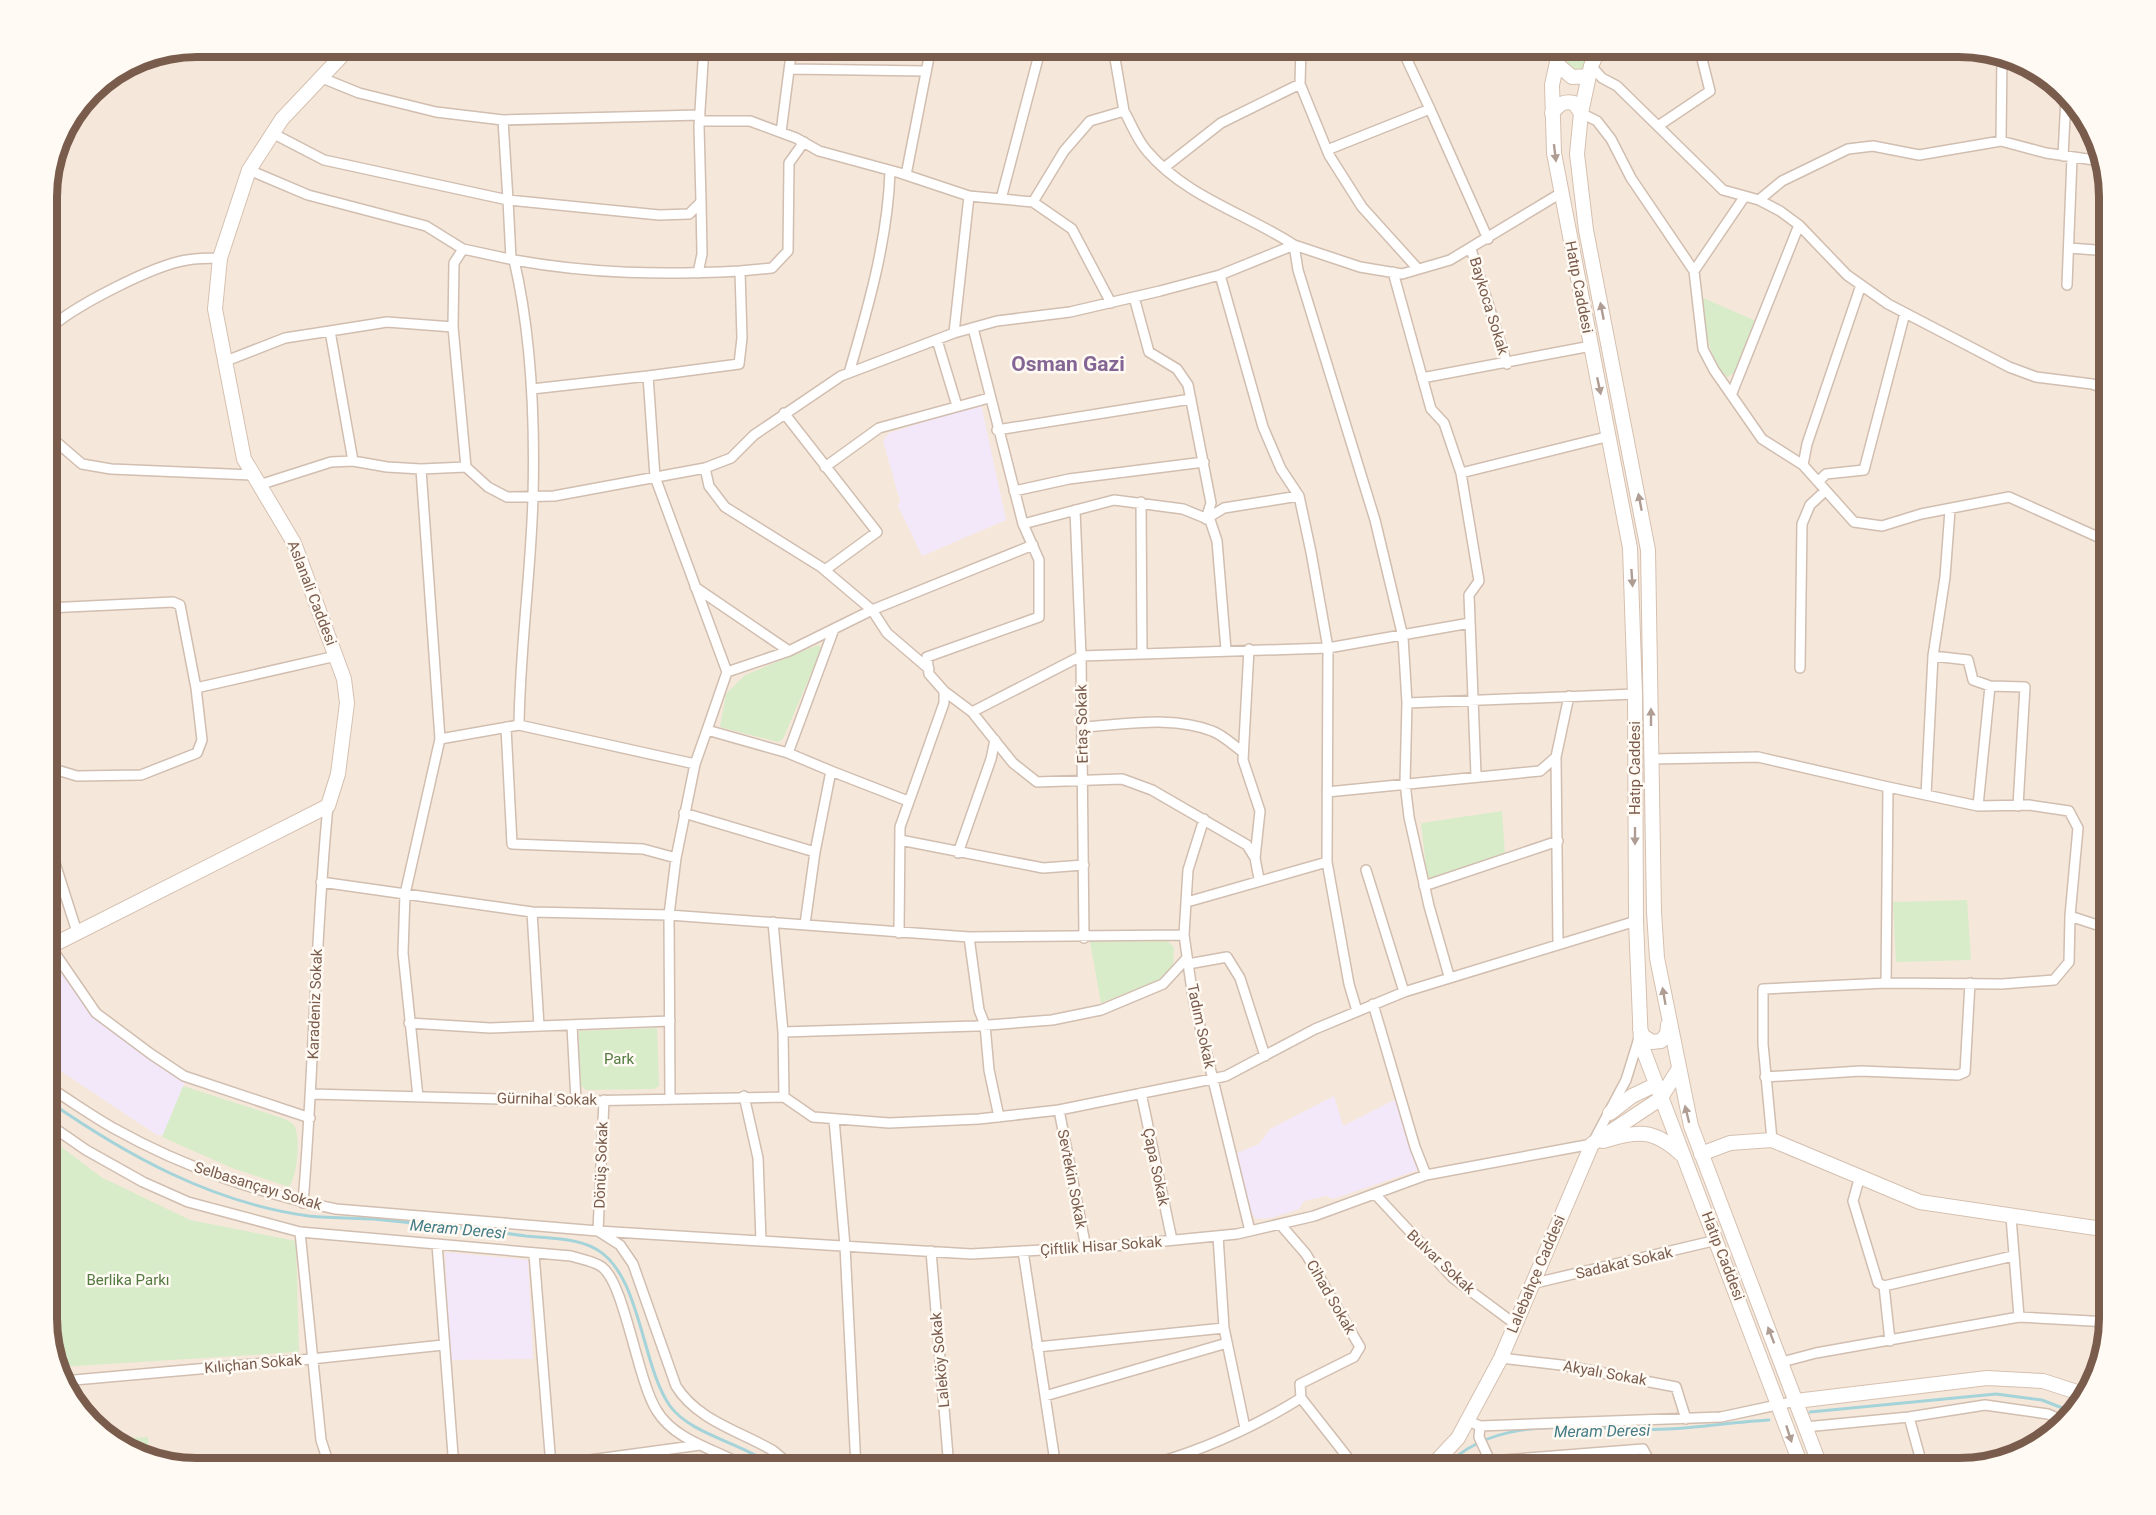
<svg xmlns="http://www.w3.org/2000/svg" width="2156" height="1515" viewBox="0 0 2156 1515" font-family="Roboto,sans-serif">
<rect width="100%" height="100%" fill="#fdf6ec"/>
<path fill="#f5e8da" d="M197 47H1959L2007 54 2050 77 2094 130 2109 197V1318L2101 1367 2079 1409 2026 1453 1959 1468H197L148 1460 106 1438 67 1393 47 1327V187L62 130 98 84 140 58Z"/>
<path fill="#f3e8fa" d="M981 404 1006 520 922 556 898 506 900 501 883 441 889 433Z
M49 958 92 1012 159 1066 185 1083 165 1135H157L47 1062Z
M1334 1096 1343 1126 1396 1099 1418 1170 1333 1199 1327 1196 1304 1201 1299 1209 1271 1218 1256 1219 1251 1212 1237 1153 1259 1144 1270 1129Z
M445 1252 528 1260 533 1359 450 1360Z"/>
<path fill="#d8ecc9" d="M1564 59a12 12 0 1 1 24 0a12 12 0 1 1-24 0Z
M1701 297 1756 321 1738 371 1727 377C1706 356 1706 325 1701 297Z
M818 645 822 648 783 739 778 742 720 727 726 694 745 675Z
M1502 811 1505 854 1432 879 1427 875 1421 823Z
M1967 900 1971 960 1896 962 1893 902Z
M1167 941 1174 947 1173 969 1161 979 1101 1003 1090 942Z
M657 1028 659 1086 654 1089 586 1090 579 1084V1031Z
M183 1086 285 1119C288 1121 291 1122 293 1124 302 1134 297 1177 289 1187L232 1168 162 1137Z
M47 1136 101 1177 190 1220 296 1241 299 1352 59 1367 47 1327Z
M148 1437 149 1460 109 1439Z"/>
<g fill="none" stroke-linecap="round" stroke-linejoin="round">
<path stroke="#a5d3da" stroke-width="3" d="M47 1100C126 1155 212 1203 309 1216 330 1218 352 1218 373 1219 424 1224 475 1229 526 1236 548 1238 576 1238 596 1249 641 1274 641 1365 670 1406 692 1436 746 1443 774 1468
M1810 1412 1996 1394 2042 1400 2075 1413
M1444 1468C1500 1408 1595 1433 1668 1429 1702 1427 1736 1422 1769 1420"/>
<g stroke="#d1beb0" stroke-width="12">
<path id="street" d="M426 47C456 61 488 53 519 47
M1113 47 1124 111
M1591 66 1602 78 1617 86 1723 190 1759 200 1780 211 1799 225 1847 275 1888 304 2009 367 2036 377 2092 384 2109 390
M791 69 925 71
M322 78 359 93 436 112 503 120 508 200 659 215 689 214 701 202 699 126 704 47
M106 79 146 57
M1300 84 1301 47
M1430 109 1488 239
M1581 113 1597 121 1611 139 1631 178 1694 271
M503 120 700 115
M700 121H750L796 138 819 151 900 173 969 196 954 333
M1658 126 1710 91 1699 47
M781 132 792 47
M272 133 324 160 508 200 511 259
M2001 141 2002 54
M1327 150 1430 109 1401 47
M2063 156 2066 97
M1165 167 1221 123 1300 84 1329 155 1362 207 1418 269
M249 170 308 195 426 226 463 249
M906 175 931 47
M969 196 1033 202 1072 229 1111 303
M1745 196 1694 271 1703 349 1714 370 1762 439 1803 465 1854 522 1882 526 1921 514 2009 497 2109 542
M1001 199 1041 47
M1759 200 1782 181 1848 149 1873 146 1919 155 2001 141 2046 153 2101 161
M1033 202 1064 151 1090 121 1124 111C1131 123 1137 140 1147 151 1186 197 1245 213 1294 245L1298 270 1375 520 1403 637 1407 703 1405 783 1409 817 1429 906 1449 976
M2069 248 2109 251
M1471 249 1507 364
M514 260C592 274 662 275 740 271L742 338 739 364 648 376
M740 271 772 268 788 251 789 163 804 142
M1393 272 1431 409 1444 423 1461 473 1479 581 1469 595 1476 775
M698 273 702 254 701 202
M1220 275 1263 427 1281 469 1299 496 1311 552 1328 648 1327 862 1349 984 1357 1011
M2067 285 2072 158
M47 296 56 321
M1134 297 1149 352 1177 369 1188 385 1211 503 1206 519
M973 328 1023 524 1039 560V617L927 657 929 674 944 691 972 712 1013 763 1037 782 1122 779 1152 790 1247 845 1255 858 1259 879
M47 331C71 307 154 265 187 260 198 258 209 258 220 258
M330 331 387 322 453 327 466 467
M937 340 957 406
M226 361 285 338 330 331 353 461
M849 373C868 308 888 239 890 171
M1422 378 1591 346
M532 389 648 376 655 477 727 672 707 730
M2105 389 2109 372
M1732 393 1799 225
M784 413 877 532 825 570
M997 430 1191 399
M47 434 82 464 111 469 252 475
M1803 465 1807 444 1861 285
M825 467 879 428 989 398
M421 469 440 739
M1461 473 1610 436
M1819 481 1826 474 1864 470 1905 313
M259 485 331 462 353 461 387 467 421 469 466 467 488 487 507 497 554 496 705 468 731 458 754 435 841 376 954 333 997 321 1070 312 1160 291 1220 275 1294 245 1360 267 1402 274 1450 260 1561 193
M1014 491 1069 479 1204 462
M1141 502 1142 653
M1075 510 1081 656 1084 938
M1206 519 1224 508 1299 496
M1023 524 1114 500 1183 509 1210 520 1217 541 1226 650
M695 587 789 651 872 610 821 567 725 507 709 486 705 468
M47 608 173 602 180 605 196 688
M1249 649 1243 760 1260 811 1255 858
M1933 656 1968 660 1973 680 1990 686
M1800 668 1802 524 1810 505 1825 491
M929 669 887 633 872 610 1033 545
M727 672 789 651
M1407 703 1635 694
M972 712 1081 656 1328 648 1470 623
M506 727 512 844 643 849 676 858 695 764 519 725
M1082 727C1124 725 1172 715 1212 731 1223 735 1233 745 1243 752
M788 753 834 629
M1556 757 1558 943
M1651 759 1758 757 1888 787
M695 764 707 730 788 753 831 771 815 852
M47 767 77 776 141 775 197 753 202 740 196 688 336 656
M831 771 908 801
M1327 792 1540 771 1556 757 1569 696
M1926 795 1933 656 1945 577 1950 510
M1978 806 1990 686 2025 687 2018 806
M684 813 815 852 805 924
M1204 819 1188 870 1184 935 1193 998 1250 1231
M47 838 77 932
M900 840 1043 868 1084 865
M958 853 991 759 995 740
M1366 870 1404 992
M321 882 532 912 669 915 969 937 1184 935
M1424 886 1558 841
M1187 902 1327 862
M532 912 539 1026
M773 922 783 1032 784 1097 813 1117 889 1123 979 1119 1059 1110 1212 1079 1226 1076 1315 1029 1404 992 1636 921
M899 933 900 827 944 703V691
M969 937 979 1010 985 1025 989 1070 999 1117
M50 946 96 1013 151 1054 184 1076 310 1118
M1188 964 1227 957 1240 978 1265 1056
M1886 983 1888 787 1978 806 2029 805 2069 811 2078 828 2070 916
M1373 1004 1415 1147 1426 1175
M409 1023 490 1028 670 1021
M572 1026 576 1101
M783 1032 976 1026 1052 1020 1101 1010 1163 984 1187 958
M1765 1077 1861 1071 1958 1075 1965 1072 1970 983
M47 1086C70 1100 93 1117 117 1130 183 1167 262 1194 336 1209L598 1231 620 1245 633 1264 676 1386C697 1420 739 1431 772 1450 779 1455 786 1462 793 1468
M1141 1093 1172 1240
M311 1094 576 1101 784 1097
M744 1096 758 1158 761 1241
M418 1097 403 953 405 894 440 739 519 725C520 648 531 573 533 497 535 418 532 337 514 260L463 249 454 263 453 327
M670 1098 669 915 676 858
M604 1100 598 1231 971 1254 1114 1246 1237 1234 1314 1216 1426 1175 1592 1144 1626 1080 1639 1038
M1059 1110 1086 1248
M834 1119 845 1246 856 1468
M47 1123 86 1150 143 1182 188 1202 300 1232 571 1256C580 1259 594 1261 602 1267 625 1284 637 1380 657 1411 676 1442 719 1450 748 1468
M1772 1140 1763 1044V989L1886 983 2002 984 2054 980 2069 962 2070 916 2109 929
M1860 1176 1853 1201 1878 1283 1884 1286
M1375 1194 1453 1278 1515 1324
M303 1203C314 1071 315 938 328 806
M2011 1217 2019 1317
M1280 1224 1306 1254 1360 1347 1354 1357 1300 1384 1301 1398 1356 1468
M300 1232 321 1440 330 1468
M1218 1236 1224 1328
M437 1244 454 1468
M931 1251 949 1468
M1023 1251 1056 1468
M534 1254 551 1466
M1531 1284 1717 1240
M1890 1341 1884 1286 2013 1256
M1037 1347 1224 1328 1245 1428
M1501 1358 1561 1365 1676 1387 1686 1419
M1782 1362 1816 1353 2019 1317 2109 1322
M63 1381 311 1359 443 1345
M1045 1396 1227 1343
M1909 1417 1923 1468
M1468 1421 1480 1426 1479 1437 1490 1461 1643 1449 1653 1468
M1480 1426 1721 1417 1796 1401
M1805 1427 1909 1417 1985 1405 2048 1414 2064 1421
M531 1468 700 1445
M1138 1468C1194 1454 1251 1429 1301 1398
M1476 1468 1490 1461"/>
</g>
<g stroke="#d6c0b0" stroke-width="16">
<path id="secondary" d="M1564 47 1559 53 1552 85 1554 153 1630 548 1635 694 1636 921 1641 1044 1802 1468
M1600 47 1591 66 1581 113 1577 154 1586 230 1648 550 1654 912 1657 958 1691 1126 1821 1468
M1557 64 1572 77 1589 76
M1552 113C1559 105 1563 100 1574 103L1581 113
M47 948 328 806 338 774 347 703 344 679 294 543 244 459 215 309 220 258 249 170 282 119 350 47
M1640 1029 1643 1036 1652 1042 1661 1041 1667 1034 1668 1025
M1610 1113 1632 1096 1655 1085
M1603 1141C1638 1131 1653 1128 1681 1154
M1701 1154 1730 1143 1772 1140 1920 1202 2109 1230
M1796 1401 1987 1378 2043 1381 2086 1395
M1430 1468 1458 1438 1501 1358 1592 1144 1660 1099 1678 1070"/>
</g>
<use href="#street" stroke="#fff" stroke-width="9"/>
<use href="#secondary" stroke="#fff" stroke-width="14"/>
</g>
<defs><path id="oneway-solid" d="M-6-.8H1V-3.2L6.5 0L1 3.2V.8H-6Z" transform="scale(1.5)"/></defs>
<g fill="#af9d94">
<use href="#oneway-solid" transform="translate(1555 153) rotate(83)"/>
<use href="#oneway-solid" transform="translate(1602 311) rotate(-101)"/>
<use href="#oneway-solid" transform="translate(1599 386) rotate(78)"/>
<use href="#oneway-solid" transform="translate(1640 502) rotate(-101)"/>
<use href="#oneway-solid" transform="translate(1632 578) rotate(86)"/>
<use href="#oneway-solid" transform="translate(1651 717) rotate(-90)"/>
<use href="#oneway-solid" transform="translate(1635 836) rotate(90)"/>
<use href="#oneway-solid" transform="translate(1664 996) rotate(-100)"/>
<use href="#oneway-solid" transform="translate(1687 1114) rotate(-104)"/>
<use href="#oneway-solid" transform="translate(1771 1335) rotate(-111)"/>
<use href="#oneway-solid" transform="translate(1789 1434) rotate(72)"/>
</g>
<g text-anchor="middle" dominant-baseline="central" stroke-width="5" stroke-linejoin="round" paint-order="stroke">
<g font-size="15" fill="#7a5c4d" stroke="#fffaf3">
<text transform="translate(1579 287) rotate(79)">Hatıp Caddesi</text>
<text transform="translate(1489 306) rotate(73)">Baykoca Sokak</text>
<text transform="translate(312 593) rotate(69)">Aslanali Caddesi</text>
<text transform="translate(1082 724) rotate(-91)">Ertaş Sokak</text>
<text transform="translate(1635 768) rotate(-90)">Hatıp Caddesi</text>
<text transform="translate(315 1004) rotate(-88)">Karadeniz Sokak</text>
<text transform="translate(1201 1026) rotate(78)">Tadım Sokak</text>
<text transform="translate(547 1099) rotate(1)">Gürnihal Sokak</text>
<text transform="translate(601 1165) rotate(-88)">Dönüş Sokak</text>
<text transform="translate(1156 1167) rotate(78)">Çapa Sokak</text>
<text transform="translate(1072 1179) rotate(79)">Sevtekin Sokak</text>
<text transform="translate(258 1186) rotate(17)">Selbasançayı Sokak</text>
<text transform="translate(1101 1246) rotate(-4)">Çiftlik Hisar Sokak</text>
<text transform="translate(1723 1256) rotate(69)">Hatıp Caddesi</text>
<text transform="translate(1441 1262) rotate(43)">Bulvar Sokak</text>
<text transform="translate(1624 1263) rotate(-13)">Sadakat Sokak</text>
<text transform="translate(1536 1274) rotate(-67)">Lalebahçe Caddesi</text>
<text transform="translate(1331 1297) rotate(60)">Cihad Sokak</text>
<text transform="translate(940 1360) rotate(-95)">Laleköy Sokak</text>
<text transform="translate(253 1364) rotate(-5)">Kılıçhan Sokak</text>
<text transform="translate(1605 1373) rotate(10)">Akyalı Sokak</text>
</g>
<g font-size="15" fill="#537a41" stroke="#fffaf3">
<text x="619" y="1059">Park</text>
<text x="128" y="1280">Berlika Parkı</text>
</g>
<g font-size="16" font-style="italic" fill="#437c86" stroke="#fffaf3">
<text transform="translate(458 1229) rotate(5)">Meram Deresi</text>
<text transform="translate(1602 1431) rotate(-1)">Meram Deresi</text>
</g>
<g font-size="21" font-weight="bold" fill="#846695" stroke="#fffaf3">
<text x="1068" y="364">Osman Gazi</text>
</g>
</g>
<path d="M0 0H2156V1515H0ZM197 57H1959A140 140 0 0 1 2099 197V1318A140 140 0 0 1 1959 1458H197A140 140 0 0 1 57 1318V197A140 140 0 0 1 197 57Z" fill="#fffaf3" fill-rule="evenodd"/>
<path fill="none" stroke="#7a5c4d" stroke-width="8" d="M197 57H1959A140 140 0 0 1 2099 197V1318A140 140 0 0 1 1959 1458H197A140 140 0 0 1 57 1318V197A140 140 0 0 1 197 57Z"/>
</svg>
